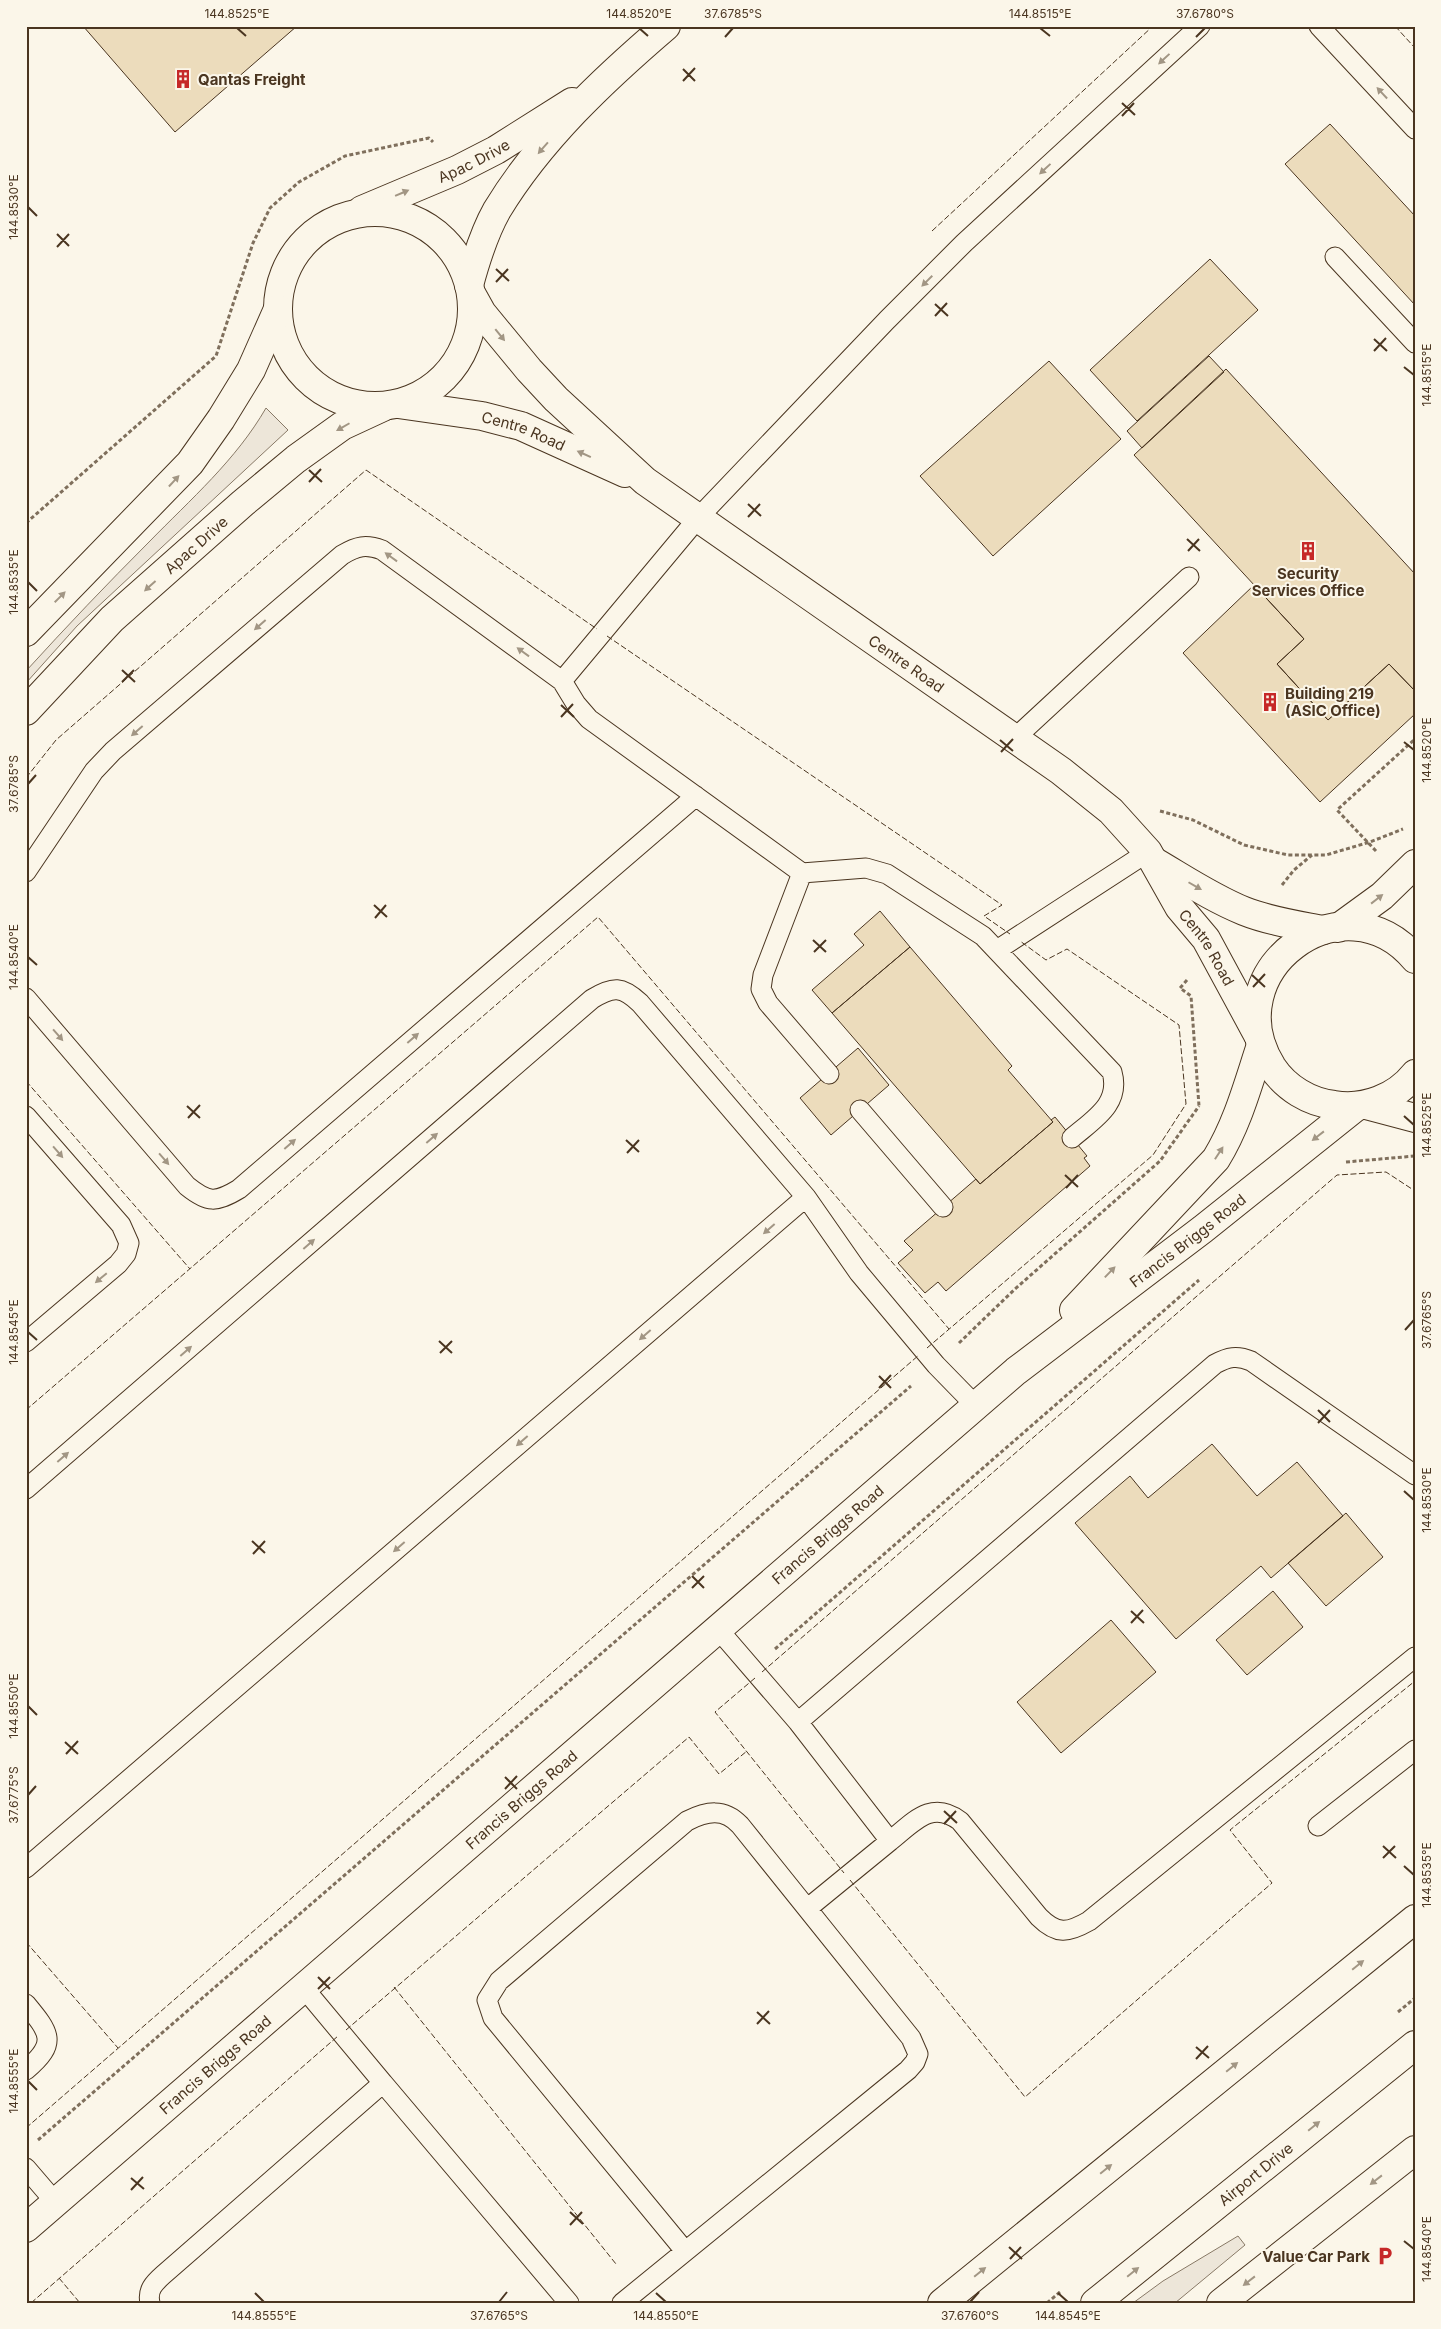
<svg xmlns="http://www.w3.org/2000/svg" width="1441" height="2329" viewBox="0 0 1441 2329" font-family="Inter,sans-serif">
<rect width="100%" height="100%" fill="#fbf6e9"/>
<path fill="#ede6d9" stroke="#887966" d="M266 408 288 430 77 626 26 683V671C66 627 107 584 149 542 191 499 236 460 266 408Z
M1238 2236 1245 2245 1175 2303H1133L1163 2281Z"/>
<path fill="#ecdcbc" stroke="#4a3520" d="M83 26H297L175 132Z
M1330 124 1415 216V305L1285 164Z
M1210 259 1258 310 1137 421 1090 370Z
M1209 356 1224 372 1142 448 1127 431Z
M1049 361 1121 439 993 556 920 476Z
M1226 369 1415 574V691L1389 664 1328 720 1277 664 1304 639 1134 455Z
M1254 585 1304 639 1277 664 1328 720 1389 664 1415 691V714L1320 802 1183 653Z
M880 911 910 947 832 1013 812 990 864 945 854 934Z
M910 947 1012 1066 1008 1070 1053 1122 980 1184 832 1013Z
M858 1048 889 1085 831 1135 800 1098Z
M1055 1117 1087 1156 1084 1158 1090 1166 946 1291 938 1282 925 1293 898 1263 913 1250 904 1241 976 1179 980 1184 1053 1122 1051 1120Z
M1212 1444 1257 1496 1297 1462 1343 1516 1271 1578 1261 1566 1176 1639 1075 1523 1130 1476 1148 1498Z
M1346 1513 1383 1557 1326 1606 1288 1563Z
M1273 1591 1303 1627 1247 1675 1216 1640Z
M1111 1620 1156 1672 1061 1753 1017 1702Z"/>
<g fill="none" stroke-linecap="round" stroke-linejoin="round">
<g stroke="#4a3520" stroke-width="21">
<path id="service" d="M1319 26 1415 129
M1335 257 1415 343
M562 681 698 518 887 320 964 243 1200 26
M1014 739 1189 577
M26 872 94 771 113 751 342 555C357 546 366 544 382 550L562 681 576 704 589 719 802 873 866 868 887 874 983 936 1112 1072C1121 1104 1094 1119 1072 1138
M802 873 763 975 761 989 768 1003 829 1074
M997 950 1148 852
M26 998 187 1186C208 1203 216 1203 239 1189L696 796
M860 1110 943 1207
M26 1116 121 1225 129 1243 126 1254 118 1264 26 1342
M26 1489 592 999C613 986 622 986 640 1003L806 1197 859 1273 936 1365 976 1406
M717 1628 798 1722 890 1841C913 1823 931 1799 960 1821L1039 1917C1057 1935 1068 1933 1089 1921L1415 1657
M798 1722 1215 1364C1228 1357 1237 1355 1251 1361L1415 1475
M1318 1826 1415 1750
M26 1868 806 1197
M808 1908 890 1841
M303 1987 383 2083
M26 2004C50 2033 58 2043 26 2070
M26 2168 56 2203
M150 2303C147 2290 154 2283 163 2275L383 2083 569 2303
M622 2303 908 2070 915 2062 918 2054 911 2038 740 1825C724 1808 707 1811 687 1821L499 1981 487 2000 493 2018 685 2251"/>
</g>
<g stroke="#4a3520" stroke-width="30">
<g id="minor">
<path id="s1" d="M362 210 457 170 496 150 572 102"/>
<circle cx="375" cy="309" r="97"/>
<path d="M469 285C476 259 484 233 497 210 540 139 603 80 666 26"/>
<path id="s2" d="M472 295 482 313 529 370 556 399 645 481 1061 771 1111 811 1148 852 1179 907 1206 939 1258 1035"/>
<path id="s3" d="M398 404 482 416 521 426 625 473"/>
<path d="M26 632 190 463 221 419 251 370 278 309"/>
<path id="s4" d="M26 711 112 619 243 503 296 459 342 426 383 407"/>
<path d="M1155 862C1184 879 1212 898 1244 911 1269 921 1297 925 1323 930"/>
<path d="M1338 928 1382 896 1415 864"/>
<path d="M1415 959C1344 874 1212 971 1272 1067 1286 1088 1309 1102 1334 1105 1364 1110 1396 1098 1415 1074"/>
<path d="M1366 1105 1415 1118"/>
<path d="M1074 1310 1216 1159C1238 1123 1248 1084 1261 1045"/>
<path id="s5" d="M26 2228 1016 1371 1203 1229 1357 1106"/>
</g>
</g>
<g stroke="#4a3520" stroke-width="30">
<path id="tertiary" d="M942 2303 1415 1919"/>
</g>
<g stroke="#4a3520" stroke-width="30">
<g id="primary">
<path id="s6" d="M1095 2303 1415 2045"/>
<path d="M1221 2303 1415 2150"/>
</g>
</g>
<path stroke="#7f6f5c" stroke-width="3" stroke-dasharray="4 2.5" stroke-linecap="butt" d="M26 523 216 356 253 243 270 208 299 182 345 156 429 138 433 142
M1160 811 1193 820 1244 845 1288 855H1326L1370 842 1403 829
M1376 851 1337 810 1415 739
M1282 885 1294 870 1312 855
M1187 980 1180 988 1191 996 1199 1106
M1346 1162 1415 1156
M959 1343 1015 1289 1160 1161 1199 1106
M775 1649 1199 1280
M1398 2012 1415 1998
M38 2140 911 1386
M1047 2303 1060 2292"/>
<use href="#service" stroke="#fbf6e9" stroke-width="19"/>
<use href="#minor" stroke="#fbf6e9" stroke-width="28"/>
<use href="#tertiary" stroke="#fbf6e9" stroke-width="28"/>
<use href="#primary" stroke="#fbf6e9" stroke-width="28"/>
<path stroke="#4a3520" stroke-width="1" stroke-dasharray="6 2.5" stroke-linecap="butt" d="M1395 26 1415 48
M932 231 1153 26
M607 636 1002 905 984 916 1010 934
M26 778 56 740 366 470 597 629
M26 1081 190 1269
M927 1348 1153 1155 1186 1104 1179 1025 1067 949 1046 960 1020 941
M26 1410 598 917 949 1329
M762 1672 1337 1175 1386 1172 1415 1191
M755 1678 715 1712 844 1873
M850 1880 1025 2097 1272 1883 1230 1830 1415 1681
M26 1942 118 2048
M394 1987 616 2264
M346 2030 689 1737 719 1774 747 1751
M26 2128 919 1355
M59 2278 80 2303
M31 2303 338 2036"/>
</g>
<defs><path id="oneway-solid" d="M-6-.8H1V-3.2L6.5 0L1 3.2V.8H-6Z" transform="scale(1.25)"/></defs>
<g fill="#a29684">
<use href="#oneway-solid" transform="translate(1164 59) rotate(137)"/>
<use href="#oneway-solid" transform="translate(1382 93) rotate(-133)"/>
<use href="#oneway-solid" transform="translate(543 148) rotate(131)"/>
<use href="#oneway-solid" transform="translate(1045 169) rotate(137)"/>
<use href="#oneway-solid" transform="translate(402 193) rotate(-23)"/>
<use href="#oneway-solid" transform="translate(927 281) rotate(135)"/>
<use href="#oneway-solid" transform="translate(500 335) rotate(51)"/>
<use href="#oneway-solid" transform="translate(343 427) rotate(150)"/>
<use href="#oneway-solid" transform="translate(584 454) rotate(-156)"/>
<use href="#oneway-solid" transform="translate(174 481) rotate(-47)"/>
<use href="#oneway-solid" transform="translate(391 557) rotate(-144)"/>
<use href="#oneway-solid" transform="translate(150 586) rotate(138)"/>
<use href="#oneway-solid" transform="translate(60 597) rotate(-45)"/>
<use href="#oneway-solid" transform="translate(260 625) rotate(139)"/>
<use href="#oneway-solid" transform="translate(523 652) rotate(-144)"/>
<use href="#oneway-solid" transform="translate(137 731) rotate(139)"/>
<use href="#oneway-solid" transform="translate(1195 886) rotate(30)"/>
<use href="#oneway-solid" transform="translate(1377 899) rotate(-38)"/>
<use href="#oneway-solid" transform="translate(58 1035) rotate(49)"/>
<use href="#oneway-solid" transform="translate(413 1038) rotate(-41)"/>
<use href="#oneway-solid" transform="translate(1318 1136) rotate(142)"/>
<use href="#oneway-solid" transform="translate(432 1138) rotate(-41)"/>
<use href="#oneway-solid" transform="translate(290 1144) rotate(-41)"/>
<use href="#oneway-solid" transform="translate(58 1152) rotate(49)"/>
<use href="#oneway-solid" transform="translate(1219 1153) rotate(-57)"/>
<use href="#oneway-solid" transform="translate(164 1159) rotate(49)"/>
<use href="#oneway-solid" transform="translate(769 1229) rotate(139)"/>
<use href="#oneway-solid" transform="translate(309 1244) rotate(-41)"/>
<use href="#oneway-solid" transform="translate(1110 1272) rotate(-46)"/>
<use href="#oneway-solid" transform="translate(101 1278) rotate(140)"/>
<use href="#oneway-solid" transform="translate(645 1335) rotate(139)"/>
<use href="#oneway-solid" transform="translate(186 1351) rotate(-41)"/>
<use href="#oneway-solid" transform="translate(522 1441) rotate(139)"/>
<use href="#oneway-solid" transform="translate(63 1457) rotate(-41)"/>
<use href="#oneway-solid" transform="translate(399 1547) rotate(139)"/>
<use href="#oneway-solid" transform="translate(1358 1965) rotate(-39)"/>
<use href="#oneway-solid" transform="translate(1232 2067) rotate(-39)"/>
<use href="#oneway-solid" transform="translate(1314 2126) rotate(-39)"/>
<use href="#oneway-solid" transform="translate(1106 2169) rotate(-39)"/>
<use href="#oneway-solid" transform="translate(1376 2180) rotate(142)"/>
<use href="#oneway-solid" transform="translate(980 2272) rotate(-39)"/>
<use href="#oneway-solid" transform="translate(1133 2272) rotate(-39)"/>
<use href="#oneway-solid" transform="translate(1249 2281) rotate(142)"/>
</g>
<path fill="none" stroke="#4a3520" stroke-width="2" d="M237 28 246 36M639 28 648 36M1040 28 1050 36M725 37 733 28M1196 37 1205 28M683 69 695 81M683 81 695 68M1122 103 1135 115M1122 116 1134 103M28 207 37 216M57 234 69 246M57 247 69 234M496 269 509 281M496 282 508 269M935 304 948 316M935 316 947 303M1374 339 1387 351M1374 351 1386 338M1404 367 1414 375M309 470 322 482M309 482 321 469M748 504 761 516M748 517 760 504M1187 539 1200 551M1188 551 1199 539M28 582 37 591M122 670 135 682M122 682 134 670M561 705 574 717M561 717 573 704M1000 740 1013 751M1404 742 1414 750M1001 752 1013 739M28 784 36 775M374 905 387 917M375 918 386 905M813 940 826 952M814 952 826 940M28 957 37 965M1252 975 1265 987M1253 987 1265 974M187 1106 200 1118M1404 1116 1414 1125M188 1118 200 1105M626 1140 639 1152M627 1153 639 1140M1065 1175 1078 1187M1066 1188 1078 1175M1405 1330 1414 1320M28 1332 37 1340M439 1341 452 1353M440 1353 452 1341M879 1376 891 1388M879 1388 891 1375M1318 1410 1330 1422M1318 1423 1330 1410M1404 1491 1414 1500M252 1541 265 1553M253 1554 265 1541M692 1576 704 1588M692 1588 704 1576M1131 1611 1144 1623M1131 1623 1143 1610M28 1706 37 1715M65 1742 78 1754M66 1754 78 1741M505 1777 517 1789M505 1789 517 1776M28 1795 36 1786M944 1811 957 1823M944 1824 956 1811M1383 1846 1396 1858M1383 1858 1395 1846M1404 1866 1414 1875M318 1977 330 1989M318 1989 330 1977M757 2012 770 2024M757 2024 769 2011M1196 2047 1209 2058M1196 2059 1208 2046M28 2081 37 2090M131 2178 144 2189M131 2190 143 2177M570 2212 583 2224M570 2225 582 2212M1404 2241 1414 2249M1009 2247 1022 2259M1010 2259 1021 2247M255 2293 264 2302M656 2293 666 2302M1058 2293 1068 2302M499 2302 507 2292M970 2302 979 2292"/>
<defs>
<g id="building-bare" transform="scale(1.5)"><path d="M-4-6H4V6H1V3H-1V6H-4ZM-2.5-4.3h1.7v1.8h-1.7ZM.8-4.3h1.7v1.8H.8ZM-2.5-1h1.7V.8h-1.7ZM.8-1h1.7V.8H.8Z" fill="#c62828" stroke="#fbf6e9" stroke-width="2.5" paint-order="stroke"/></g>
<g id="parking-bare" transform="scale(1.5)"><path d="M-3.5-5.5H1a3.5 3.5 0 0 1 0 7H-1V5.5H-3.5ZM-1-3.4V-.6H.8a1.4 1.4 0 0 0 0-2.8Z" fill="#c62828" stroke="#fbf6e9" stroke-width="2.5" paint-order="stroke"/></g>
</defs>
<g fill-rule="evenodd">
<use href="#building-bare" x="183" y="79"/>
<use href="#building-bare" x="1308" y="551"/>
<use href="#building-bare" x="1270" y="702"/>
<use href="#parking-bare" x="1385" y="2256"/>
</g>
<g text-anchor="middle" dominant-baseline="central" stroke-width="4" stroke-linejoin="round" paint-order="stroke">
<g font-size="15" font-weight="bold" fill="#4a3520" stroke="#fbf6e9" text-anchor="start">
<text x="198" y="79">Qantas Freight</text>
<text x="1308" y="573" text-anchor="middle">Security<tspan x="1308" dy="17">Services Office</tspan></text>
<text x="1285" y="693">Building 219<tspan x="1285" dy="17">(ASIC Office)</tspan></text>
<text x="1370" y="2256" text-anchor="end">Value Car Park</text>
</g>
<g font-size="15" fill="#4a3520" stroke="#fbf6e9">
<text stroke="none"><textPath href="#s1" startOffset="122">Apac Drive</textPath></text>
<text stroke="none"><textPath href="#s3" startOffset="129">Centre Road</textPath></text>
<text stroke="none"><textPath href="#s4" startOffset="238">Apac Drive</textPath></text>
<text stroke="none"><textPath href="#s2" startOffset="574">Centre Road</textPath></text>
<text stroke="none"><textPath href="#s2" startOffset="994">Centre Road</textPath></text>
<text stroke="none"><textPath href="#s5" startOffset="1525">Francis Briggs Road</textPath></text>
<text stroke="none"><textPath href="#s5" startOffset="1060">Francis Briggs Road</textPath></text>
<text stroke="none"><textPath href="#s5" startOffset="655">Francis Briggs Road</textPath></text>
<text stroke="none"><textPath href="#s5" startOffset="250">Francis Briggs Road</textPath></text>
<text stroke="none"><textPath href="#s6" startOffset="206">Airport Drive</textPath></text>
</g>
</g>
<rect width="1441" height="2329" fill="none" stroke="#fbf6e9" stroke-width="55"/>
<rect x="28" y="28" width="1386" height="2274" fill="none" stroke="#4a3520" stroke-width="2"/>
<g font-size="12" text-anchor="middle" fill="#4a3520">
<text x="237" y="18">144.8525°E</text>
<text x="639" y="18">144.8520°E</text>
<text x="733" y="18">37.6785°S</text>
<text x="1040" y="18">144.8515°E</text>
<text x="1205" y="18">37.6780°S</text>
<text transform="translate(14 207) rotate(-90)" y="4">144.8530°E</text>
<text transform="translate(1427 375) rotate(-90)" y="4">144.8515°E</text>
<text transform="translate(14 582) rotate(-90)" y="4">144.8535°E</text>
<text transform="translate(1427 750) rotate(-90)" y="4">144.8520°E</text>
<text transform="translate(14 784) rotate(-90)" y="4">37.6785°S</text>
<text transform="translate(14 957) rotate(-90)" y="4">144.8540°E</text>
<text transform="translate(1427 1125) rotate(-90)" y="4">144.8525°E</text>
<text transform="translate(1427 1320) rotate(-90)" y="4">37.6765°S</text>
<text transform="translate(14 1332) rotate(-90)" y="4">144.8545°E</text>
<text transform="translate(1427 1500) rotate(-90)" y="4">144.8530°E</text>
<text transform="translate(14 1706) rotate(-90)" y="4">144.8550°E</text>
<text transform="translate(14 1795) rotate(-90)" y="4">37.6775°S</text>
<text transform="translate(1427 1875) rotate(-90)" y="4">144.8535°E</text>
<text transform="translate(14 2081) rotate(-90)" y="4">144.8555°E</text>
<text transform="translate(1427 2249) rotate(-90)" y="4">144.8540°E</text>
<text x="264" y="2320">144.8555°E</text>
<text x="499" y="2320">37.6765°S</text>
<text x="666" y="2320">144.8550°E</text>
<text x="970" y="2320">37.6760°S</text>
<text x="1068" y="2320">144.8545°E</text>
</g>
</svg>
